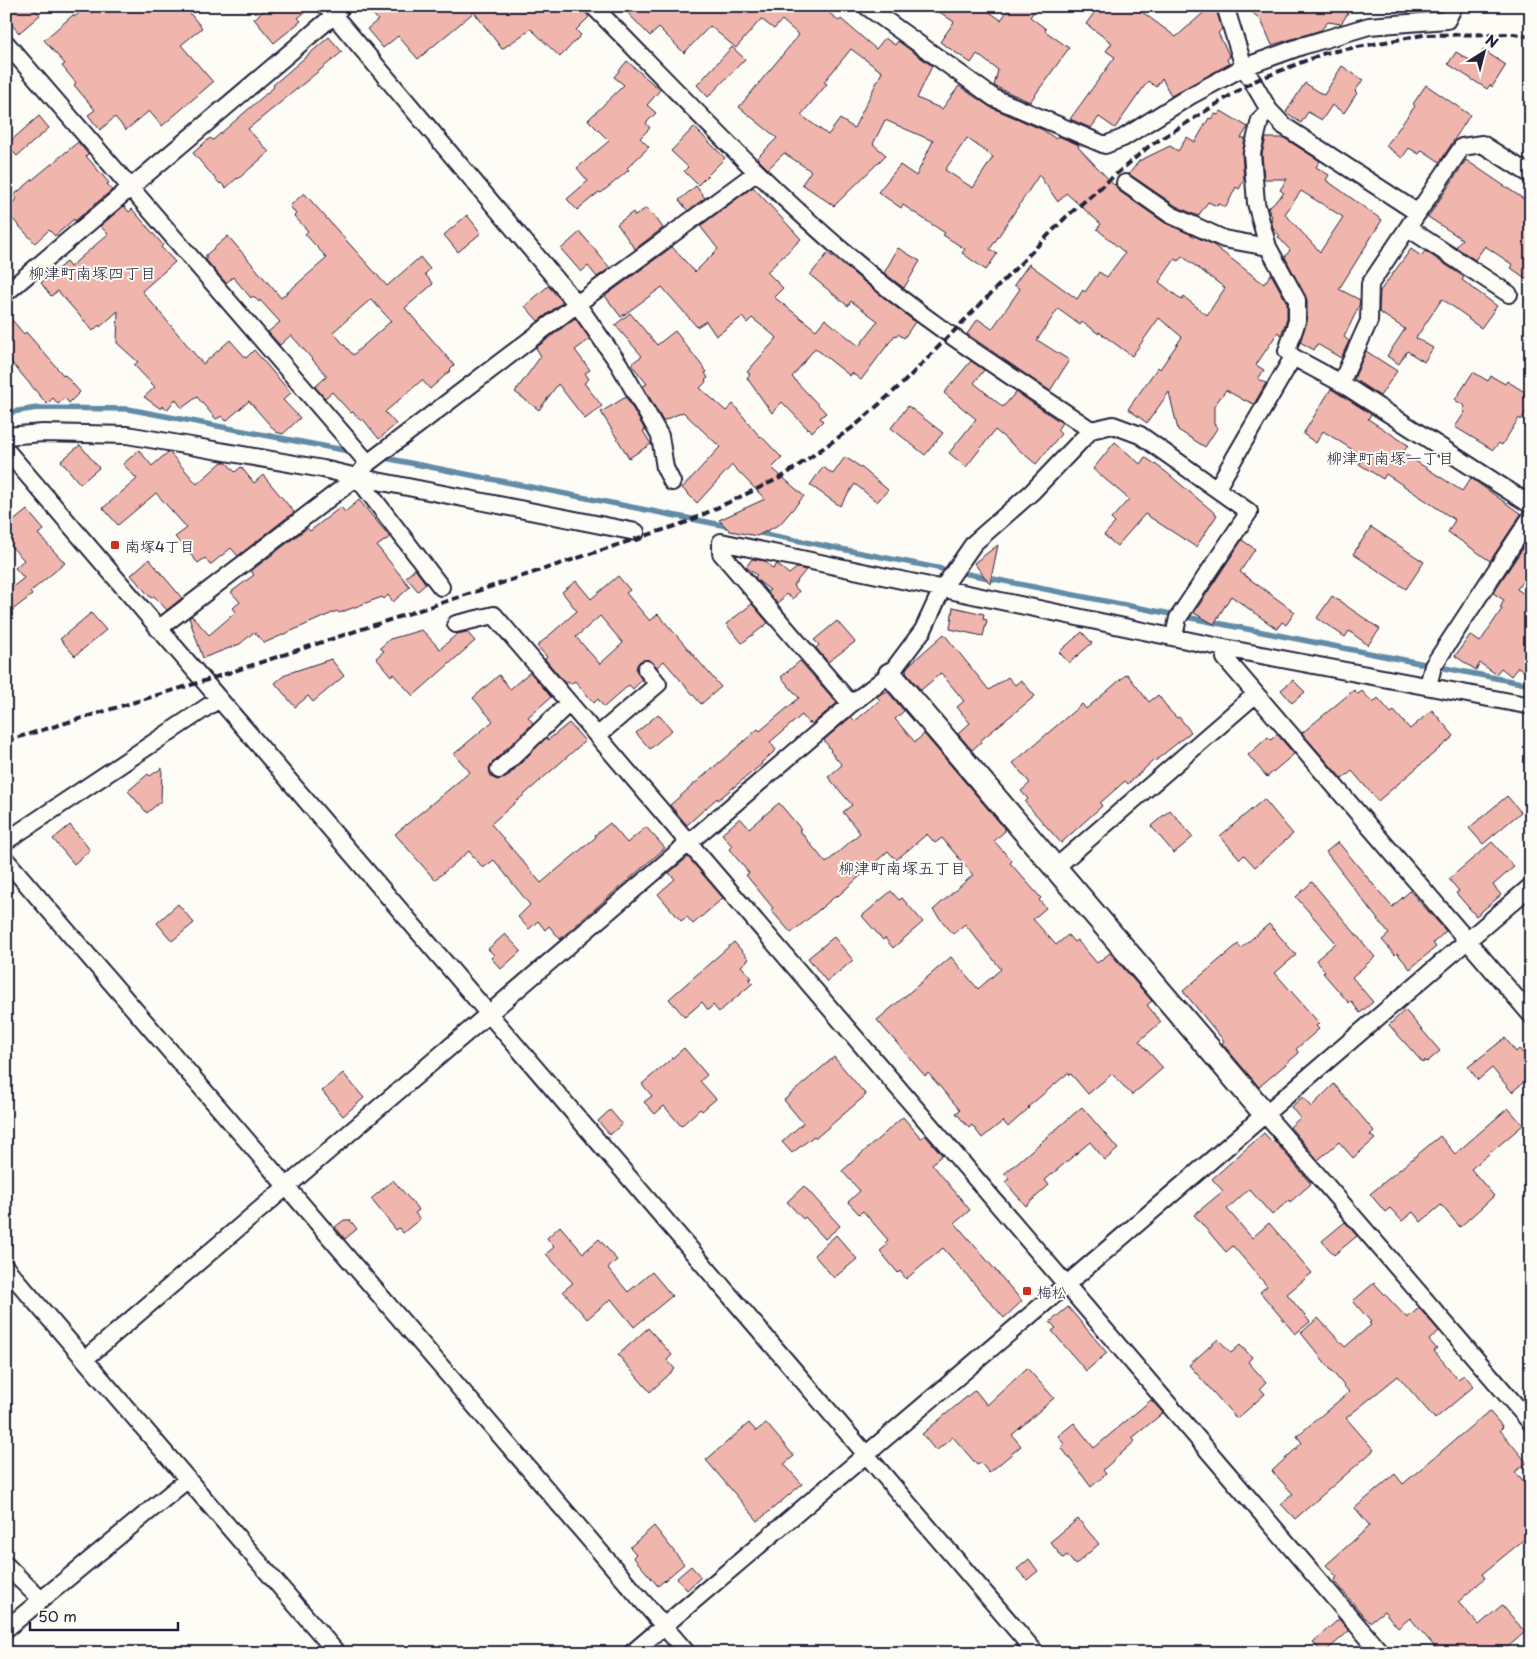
<svg xmlns="http://www.w3.org/2000/svg" width="1537" height="1659" viewBox="0 0 1537 1659" font-family="'Playpen Sans','Klee One',sans-serif">
<rect width="100%" height="100%" fill="#fdfcf7"/>
<filter id="ink" filterUnits="userSpaceOnUse"><feTurbulence type="fractalNoise" baseFrequency=".02" numOctaves="2"/><feDisplacementMap in="SourceGraphic" scale="10" xChannelSelector="R" yChannelSelector="G"/><feConvolveMatrix kernelMatrix="1 2 1 2 8 2 1 2 1" color-interpolation-filters="sRGB"/></filter>
<g filter="url(#ink)">
<g fill="none" stroke-linecap="round" stroke-linejoin="round">
<path stroke="#628ba6" stroke-width="5.5" d="M6 413 37 408 128 409 354 452
M380 457 732 527
M755 532 1531 685"/>
</g>
<path fill="#f0b5ad" stroke="#22223b" fill-rule="evenodd" d="M6 6H32L40 15 19 33 6 18Z
M87 6H184L202 28 181 45 213 82 162 126 149 111 126 130 115 117 100 130 88 115 95 110 74 85 76 83 62 66 65 64 44 40 73 15 74 17Z
M269 6H312L298 18 301 21 274 43 254 19Z
M366 6H580L589 17 576 30 581 35 560 57 531 29 502 49 474 12 418 59 398 36 383 48 367 29 378 20Z
M621 6H821L839 21 841 19 876 49 885 38 895 45 898 41 932 66 917 98 942 109 959 86 990 107 1043 130 1056 139 1058 136 1079 145 1078 147 1114 185 1115 184 1119 191 1165 223 1212 244 1264 284 1271 274 1287 303V319L1281 335 1278 332 1256 365 1264 370 1258 379 1266 383 1254 404 1245 400V401L1226 390 1214 406V424L1218 427 1205 447 1178 430 1169 392 1147 423 1128 409 1158 367 1160 369 1182 337 1159 318 1132 356 1099 332V334L1082 322 1080 325 1058 309 1037 340 1069 360 1050 391 967 334 978 319 992 329 1020 289 1014 285 1029 264 1077 299 1083 290 1085 292 1099 272 1107 277 1125 253 1097 229 1101 224 1066 193 1058 202 1039 175 990 249 997 254 986 270 962 253 965 249 943 235 945 233 903 205 901 208 878 192 900 165 916 176 933 141 885 120 873 144 886 155 834 206 802 184 811 171 784 153 768 169 757 158 777 138 739 107 799 35 782 20 774 29 761 19 736 48 710 26 684 53 659 28 650 36ZM851 49 882 72 854 128 840 119 828 135 801 115 827 84 824 82ZM967 138 993 157 973 188 945 170ZM1182 256 1225 288 1207 315 1184 297 1182 300 1159 282 1175 259 1179 261Z
M931 6H981L1001 20 1011 6H1038L1030 17 1046 29 1045 31 1069 48 1030 102 994 86 998 70 977 54 971 63 940 42 954 22Z
M1099 6H1134L1176 37 1211 6H1215L1222 29 1218 33 1230 57 1227 59 1229 64 1171 96 1162 78 1156 87 1148 81 1115 128 1099 117 1091 128 1070 119 1115 57 1106 51 1112 43 1086 24Z
M1245 6H1340L1348 13 1341 24 1328 22 1321 30 1272 45 1261 20Z
M329 37 342 52 248 129 269 152 238 179 237 178 226 188 221 183 220 184 193 153 210 138 213 140 274 87 273 85Z
M732 47 745 59 708 97 697 85Z
M1483 50 1506 65 1492 87 1490 85 1487 89 1448 64 1456 52 1473 62 1475 58 1477 60Z
M627 61 660 90 647 105 656 113 646 123 650 128 640 138 649 147 627 168 629 170 601 193 599 192 577 210 567 199 588 181 577 168 609 141 588 120 624 85 614 77Z
M1342 66 1363 80 1355 91 1357 93 1344 113 1332 105 1322 120 1308 112 1301 123 1286 112 1305 83 1324 95Z
M1426 85 1470 115 1440 162 1422 150 1419 154 1409 148 1402 158 1386 146 1415 106 1413 104Z
M1221 111 1248 127 1241 138H1245L1242 154 1244 180 1239 189 1236 187 1226 207 1218 204 1217 206 1208 202 1198 216 1176 206 1129 174 1139 161 1170 146 1178 151 1187 137 1195 142 1209 118 1211 119 1215 114 1218 115Z
M39 116 49 128 17 156 6 145Z
M694 127 725 158 698 185 684 171 688 167 671 151Z
M1266 138H1284L1320 161 1316 167 1329 175 1326 180 1382 220 1339 289 1360 300 1359 306 1344 337 1349 341 1341 358 1317 344 1314 350 1300 342 1307 321V300L1285 257 1290 250 1278 237 1280 236 1273 228 1271 219 1272 217 1268 208 1284 193 1280 190 1287 179H1264L1262 154ZM1301 191 1343 217 1320 252 1285 214Z
M78 142 88 154 86 156 109 183 107 184 112 190 75 221 74 219 55 236 49 230 35 243 6 212V209L17 199 14 195Z
M1466 160 1531 204V282L1511 268 1513 265 1485 246 1475 260 1456 247 1462 239 1428 217Z
M696 186 705 198 688 211 679 200Z
M753 187 801 239 767 272 783 288 774 297 816 330 825 319 859 346 878 321 851 301 848 306 810 275 828 253 915 322 904 338 898 334 896 336 895 335 861 380 852 373 850 376 815 348 792 377 826 413 820 418 823 421 812 432 809 428 808 429 782 402 772 413 747 378 750 374 747 372 777 338 752 318 747 323 742 317 716 336 706 321 697 327 662 287 621 317 605 296 672 247 695 272 718 249 700 226Z
M304 193 387 286 420 257 430 269 425 274 433 284 405 308 454 365 450 369 451 370 430 389 422 380 385 412 396 424 379 439 363 419 361 421 353 412 351 413 332 392 325 398 315 387 327 376 291 335 280 345 268 332 280 322 260 300 259 302 253 296 251 298 233 277 226 283 206 260V255L228 236 281 298 327 258 305 234 308 231 294 216 296 214 290 206ZM371 299 391 321 353 355 333 332Z
M124 206 129 212 132 209 163 245 161 247 175 262 142 291 203 364 230 340 246 358 254 350 291 393 283 400 300 418 283 434 276 432 249 401 226 421 222 416 216 419 197 397 182 408 175 399 167 410 162 406 161 409 144 397 155 387 134 365 138 362 117 343 118 311 100 327 99 325 93 331 58 291 51 296 41 283 66 262 70 267 108 234 100 226Z
M646 208 652 215 653 214 663 228 635 249 617 224 633 212 635 216Z
M467 215 481 233 458 252 444 235Z
M580 232 610 268 597 277 588 266 581 272 561 249Z
M898 248 920 261 904 288 884 273Z
M1411 249 1421 256 1425 251 1464 277 1462 280 1497 306 1481 328 1468 319 1469 318 1442 299 1416 338 1433 348 1424 362 1407 351 1399 364 1387 356 1405 329 1379 312 1380 291Z
M548 286 563 302 538 321 525 306Z
M6 313 24 334 26 332 64 376 65 375 80 392 69 403 65 398 58 404 53 398 47 404 6 356Z
M630 313 657 345 675 331 707 372 705 373 708 378 705 380 706 382 700 388 726 411 733 404 760 437 761 436 782 458 772 468 804 496 780 524 757 536 730 531 719 520 765 499 732 465 697 503 682 488 720 447 683 412 663 421 643 386 647 384 631 364 642 356 615 325Z
M575 318 590 339 575 350 590 370 585 373 589 379 584 383 602 406 585 419 558 384 539 410 515 392 541 356 536 348Z
M1366 351 1397 371 1380 396 1354 379Z
M971 361 984 370 974 383 1003 407 1016 392 1062 423 1057 430 1061 434 1036 464 995 430 966 467 949 453 976 419 944 393Z
M1473 372 1488 381 1491 376 1505 384 1507 381 1531 396V405L1521 420 1519 418 1502 445 1499 443 1493 450 1455 427 1465 412 1463 410 1465 406 1455 400Z
M1331 389 1371 414 1368 419 1408 445 1403 453 1431 471 1462 491 1471 478 1521 514 1490 561 1448 532 1455 520 1386 474 1383 479 1359 464 1364 457 1323 431 1316 443 1303 434Z
M626 397 645 430 643 431 651 444 629 458 601 412Z
M908 406 943 433 925 455 891 428Z
M1115 442 1140 464 1145 457 1166 472 1217 515 1196 547 1145 514 1117 546 1104 535 1115 523 1111 519 1129 499 1093 469Z
M80 445 99 468 80 484 61 461Z
M139 450 152 466 168 452 170 453 197 484 222 462H226L235 472 241 467 254 483 263 475 294 512 238 556 231 548 210 565 205 558 198 563 175 537 187 528 156 493 118 525 103 508 137 479 123 464Z
M845 457 862 468 888 490 877 502 855 484 840 506 810 485 823 467 833 474Z
M359 500 390 537 377 546 410 587 393 602 388 595 384 599 382 597 339 613 337 611 264 643 254 632 240 644 203 658 189 618 192 616 209 635 236 612 233 608 240 602 231 592 254 575 251 571 307 528 310 531 341 507 345 512Z
M27 510 44 530 38 534 65 563 30 592 32 595 6 615V592L24 578 15 568 24 560 6 541V527Z
M1371 527 1424 562 1406 589 1353 554Z
M1531 536V569L1517 589 1531 599V676L1518 667 1511 676 1501 668 1496 674 1480 663 1476 670 1455 656 1470 635 1480 642 1502 609 1500 608 1504 600 1493 593Z
M1242 540 1255 549 1240 572 1295 612 1286 625 1282 622 1277 629 1231 596 1214 624 1194 613Z
M998 545 990 584 974 563Z
M149 559 182 598 167 610 154 596 151 598 131 575Z
M752 559 765 561 773 569 777 564 789 574 797 568 806 570 793 586 799 591 793 599 786 594 778 604 767 592 770 590 757 580 755 577 757 575 746 567Z
M415 569 426 584 418 591 406 577Z
M618 576 630 590 626 593 650 621 658 614 721 687 701 704 664 661 657 667 649 660 640 661 637 665 636 670 642 680 633 689 629 685 604 707 598 699 594 703 575 681 571 684 568 682 566 684 545 659 547 657 537 646 577 611 562 592 576 581 591 599ZM600 616 623 643 600 664 576 637Z
M1332 596 1380 629 1368 645 1349 631 1345 637 1317 618Z
M752 604 768 623 742 643 726 624Z
M953 607 984 614 983 619 987 620 983 636 950 629Z
M91 613 106 630 75 656 60 639Z
M837 621 855 642 828 662 816 648 819 645 814 640Z
M422 630 440 649 457 634 467 632 475 641 413 696 393 674 391 676 376 658 384 651 380 648 390 639Z
M1082 632 1092 643 1069 663 1059 652Z
M944 634 989 690 1008 677 1015 685 1021 680 1035 696 981 740 982 741 972 750 958 734 970 723 957 707 964 701 941 673 921 690 907 674 906 669 908 666Z
M331 659 344 676 313 702 308 696 295 707 275 683 286 674Z
M800 661 837 703 812 724 810 722 809 724 802 715 770 742 776 750 761 763 762 764 718 800 717 798 687 825 670 805 758 729 760 731 799 698 781 677Z
M530 672 551 697 528 717 533 723 492 763 489 768 491 777 497 780 506 778 546 738 548 740 569 723 585 741 491 824 541 883 596 837 595 835 610 823 627 843 646 827 665 848 560 939 549 926 545 930 538 921 529 929 518 917 530 905 494 860 483 868 469 851 435 880 395 834 470 772 454 754 493 721 473 698 499 675 510 689Z
M1127 674 1149 702 1158 695 1170 711 1177 718 1179 717 1191 732 1155 761 1154 760 1128 784 1125 781 1100 803 1102 806 1061 843 1025 802 1028 799 1021 791 1030 783 1013 763 1082 704 1086 709Z
M1293 680 1305 692 1292 703 1281 690Z
M1354 690 1358 694 1362 691 1373 703 1378 698 1391 713 1394 711 1410 729 1432 710 1454 736 1378 801 1352 771 1342 779 1302 733Z
M884 692H888L904 711 895 719 915 742 924 734 1005 829V831L994 841 1012 861 1010 863 1041 898 1039 900 1046 908 1033 919 1056 945 1068 935 1074 942 1077 940 1097 963 1110 953 1152 1001 1147 1005 1161 1022 1139 1041 1163 1068 1132 1095 1112 1074 1088 1094 1071 1074 1070 1075 1068 1073 1028 1107 1029 1108 1008 1127 1003 1121 982 1138 972 1125 969 1128 956 1113 960 1110 928 1073 925 1076 877 1020 951 957 978 989 1001 969 965 924 953 934 933 910 973 875 942 838 935 843 927 834 896 860 888 851 838 896 837 895 791 933 771 910 773 908 746 875 749 873 729 849 732 846 722 834 740 818 749 828 779 803 801 829 799 830 826 863 860 833 843 812 852 805 828 777 842 765 830 751 831 750 824 740 851 717 855 721 880 700 877 697Z
M658 714 672 730 650 749 636 733Z
M1277 734 1294 754 1267 777 1248 755 1268 737 1271 740Z
M162 768 161 801 147 813 128 791 148 774 150 776Z
M1507 796 1521 812 1483 844 1469 828Z
M1264 799 1293 834 1255 867 1244 855 1240 859 1220 836Z
M1170 810 1193 837 1174 853 1151 826Z
M70 825 90 850 74 864 53 839Z
M1338 842 1392 907 1410 891 1446 931 1433 943 1436 947 1410 969 1397 953 1395 955 1382 940 1389 934 1326 852Z
M1492 842 1514 867 1493 885 1501 895 1476 916 1456 893 1459 891 1449 879Z
M688 857 723 898 693 924 687 917 681 921 658 894 675 879 669 873Z
M1312 882 1375 957 1352 977 1373 1002 1360 1013 1351 1001 1349 1003 1323 973 1325 971 1316 960 1336 943 1296 897Z
M891 891 899 900 902 898 923 922 893 948 885 938 883 940 862 916Z
M178 904 194 923 172 941 157 923Z
M1269 924 1296 955 1275 973 1319 1023 1316 1026 1319 1029 1296 1049 1299 1053 1259 1087 1222 1043 1224 1041 1183 991 1238 944 1241 948Z
M505 934 521 951 501 969 491 958 494 955 488 949Z
M834 937 853 960 827 982 808 958Z
M734 942 749 959 741 966 752 978 749 979 753 983 719 1012 713 1005 708 1010 702 1002 685 1017 669 999Z
M1405 1010 1440 1051 1427 1062 1425 1060 1423 1063 1389 1025Z
M1505 1038 1516 1052 1519 1049 1523 1053 1531 1046V1076L1512 1092 1492 1068 1478 1080 1468 1067Z
M684 1048 707 1075 700 1081 716 1099 702 1111 700 1109 681 1126 664 1106 655 1114 644 1102 652 1096 642 1084Z
M834 1057 866 1095 816 1138 814 1136 792 1153 782 1142 803 1123 784 1100Z
M343 1073 364 1098 343 1116 322 1091Z
M1334 1084 1374 1131 1370 1135 1375 1139 1353 1158 1339 1142 1318 1160 1290 1127 1300 1118 1291 1107 1303 1097 1311 1107Z
M1082 1107 1118 1149 1105 1160 1090 1142 1045 1180 1049 1185 1026 1206 1005 1182 1009 1179 1004 1174Z
M1508 1108 1523 1125 1471 1169 1494 1196 1460 1227 1441 1205 1421 1222 1413 1212 1402 1221 1390 1208 1385 1212 1370 1194 1440 1136 1455 1154Z
M610 1110 622 1124 610 1135 598 1121Z
M903 1117 921 1138 925 1135 942 1155 932 1164 970 1210 955 1223 1022 1301 1004 1318 943 1248 906 1279 900 1271 898 1273 880 1251 887 1245 885 1243 888 1240 863 1211 859 1214 848 1202 860 1191 842 1171Z
M1264 1133 1272 1142 1274 1140 1311 1184 1290 1202 1289 1200 1272 1215 1249 1189 1227 1209 1252 1238 1269 1223 1312 1273 1287 1294 1310 1322 1295 1334 1260 1292 1267 1286 1233 1246 1226 1252 1194 1215 1223 1191 1212 1179Z
M393 1180 419 1210 415 1213 420 1219 403 1233 399 1228 396 1230 371 1199Z
M804 1186 840 1226 825 1239 805 1217 803 1219 787 1202Z
M344 1220H350L357 1229 345 1239 335 1227Z
M1345 1222 1357 1236 1334 1255 1322 1241Z
M560 1226 583 1253 599 1239 617 1260 608 1268 628 1292 652 1272 672 1296 634 1327 611 1299 587 1319 563 1291 573 1283 546 1254 554 1247 547 1238Z
M836 1235 857 1259 834 1278 814 1255Z
M1374 1283 1407 1318 1419 1308 1439 1331 1429 1340 1437 1349 1434 1351 1458 1379 1464 1375 1474 1386 1435 1419 1398 1376 1346 1418 1374 1450 1295 1519 1281 1504 1293 1494 1272 1471 1302 1443 1297 1436 1349 1392 1301 1333 1318 1318 1345 1347 1371 1325 1369 1323 1371 1322 1353 1301Z
M1068 1307 1107 1353 1086 1371 1052 1331 1056 1328 1050 1322Z
M648 1328 672 1355 667 1360 675 1369 650 1392 618 1355Z
M1218 1339 1231 1353 1240 1345 1252 1357 1248 1362 1266 1382 1260 1388 1265 1394 1237 1419 1189 1365Z
M1027 1368 1054 1398 1012 1435 1021 1446 989 1473 981 1463 977 1465 953 1437 936 1451 922 1434 975 1390 987 1405Z
M1151 1400 1163 1413 1132 1438 1135 1441 1103 1470 1106 1474 1091 1487 1061 1447 1064 1444 1058 1436 1074 1423 1094 1448Z
M1489 1411 1503 1427 1500 1430 1527 1463 1515 1472 1531 1491V1534L1482 1574 1485 1578 1458 1602 1479 1625 1502 1605 1525 1632 1501 1653H1440L1410 1618 1398 1628 1384 1611 1370 1622 1366 1618H1365L1334 1580 1337 1577 1326 1565 1370 1526 1355 1508 1395 1474 1403 1484Z
M749 1423 756 1431 766 1423 794 1456 784 1464 802 1484 758 1521 706 1460Z
M1078 1519 1099 1544 1075 1565 1067 1555 1063 1558 1050 1542Z
M654 1526 684 1564 658 1586 633 1557 636 1554 630 1547Z
M1029 1559 1038 1571 1027 1580 1017 1569Z
M691 1566 701 1577 687 1590 677 1578Z
M1339 1619 1349 1631 1324 1653H1322L1313 1642Z"/>
<g fill="none" stroke-linecap="round" stroke-linejoin="round">
<g stroke="#22223b" stroke-width="20">
<path id="street" d="M326 6 577 304 619 364 660 436 665 468 672 482
M593 6C677 91 761 182 852 259 926 323 1010 375 1091 430
M866 6 994 98 1105 145 1123 138 1190 96 1244 67 1302 46 1369 26 1447 20 1454 6
M1225 6 1244 67 1269 110 1284 126 1418 213
M6 43 368 463
M1125 183 1171 215 1224 239 1268 247
M1408 228 1509 294
M6 293 333 16 342 6
M1293 357 1341 383 1531 505
M1341 383 1369 321 1370 284 1462 147 1482 144 1531 175
M6 436 43 433 127 435 323 469 357 477 636 532
M6 450 1036 1653
M357 477 441 587
M1217 488 1293 357 1287 351 1297 321V300L1268 247 1256 203 1252 153 1260 120 1269 110
M456 624 494 615 1381 1653
M158 629 357 477 368 463 577 304 757 172
M1224 648 1225 658 1531 1015
M1428 686 1433 666 1531 517
M851 704 721 553V542L1224 648 1531 706
M597 736 658 684 646 669
M499 770 569 703
M6 841 219 699
M6 860 687 1653
M1055 868 1256 694
M1265 1114 1531 1423
M6 1268 337 1653
M85 1359 851 704 890 674 923 630 942 589 974 543 1032 492 1091 430 1113 425 1140 435 1249 512 1178 618 1174 636
M6 1565 41 1600
M6 1629 188 1479
M632 1653 1067 1284 1531 886"/>
</g>
<g stroke="#22223b" stroke-width="26">
<path id="secondary" d="M890 674 1265 1114"/>
</g>
<use href="#street" stroke="#fdfcf7" stroke-width="16"/>
<use href="#secondary" stroke="#fdfcf7" stroke-width="22"/>
<path stroke="#22223b" stroke-width="4" stroke-dasharray="8 4" stroke-linecap="butt" d="M6 741 204 681 687 522 782 477 856 425 903 383 1066 217 1148 147 1252 82 1325 53 1423 35 1514 34 1531 37"/>
</g>
</g>
<g fill="#c8321e" stroke="#fdfcf7" stroke-width="2">
<rect x="110" y="540" width="10" height="10" rx="2.5"/>
<rect x="1022" y="1286" width="10" height="10" rx="2.5"/>
</g>
<g text-anchor="middle" dominant-baseline="central" stroke-width="4" stroke-linejoin="round" paint-order="stroke">
<g font-size="15" fill="#22223b" stroke="#fdfcf7" text-anchor="start">
<text x="125" y="545">南塚4丁目</text>
<text x="1037" y="1291">梅松</text>
</g>
<g font-size="16" fill="#22223b" stroke="#fdfcf7">
<text x="92" y="272">柳津町南塚四丁目</text>
<text x="1390" y="457">柳津町南塚一丁目</text>
<text x="902" y="867">柳津町南塚五丁目</text>
</g>
</g>
<rect width="1537" height="1659" fill="none" stroke="#fdfcf7" stroke-width="25"/>
<rect x="12" y="12" width="1512" height="1634" fill="none" stroke="#22223b" stroke-width="2" filter="url(#ink)"/>
<g transform="translate(1484 52) rotate(36)" stroke="#fdfcf7" stroke-width="4" paint-order="stroke">
<path d="M0-4L9 19L0 12L-9 19Z" fill="#22223b"/>
<text y="-8" font-size="14" font-weight="bold" text-anchor="middle" fill="#22223b">N</text>
</g>
<path d="M30 1622v8h148v-8" fill="none" stroke="#22223b" stroke-width="2.5"/>
<text x="38" y="1622" font-size="15" fill="#22223b" stroke="#fdfcf7" stroke-width="4" paint-order="stroke">50 m</text>
</svg>
